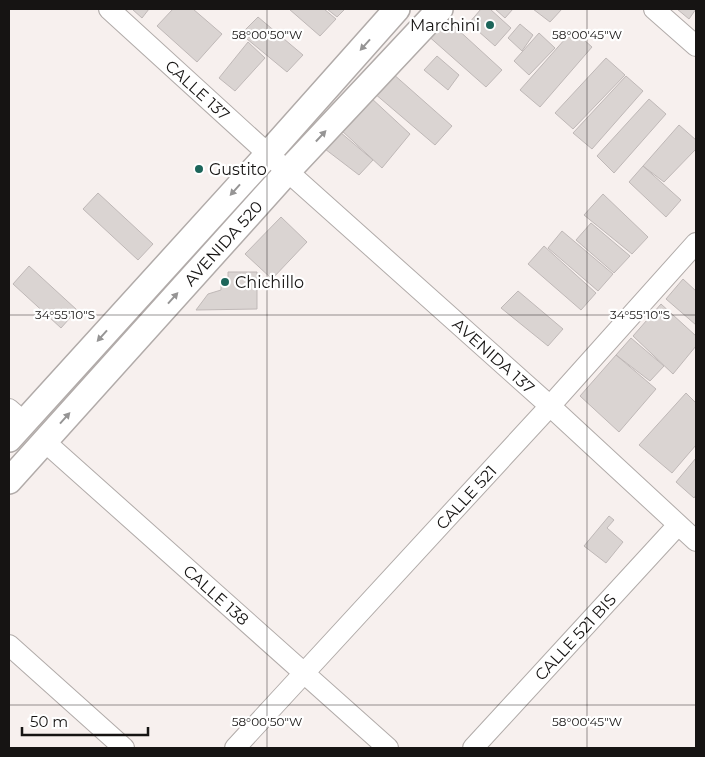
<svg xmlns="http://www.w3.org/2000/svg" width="705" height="757" viewBox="0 0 705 757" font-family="Montserrat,sans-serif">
<rect width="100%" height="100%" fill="#f7f0ee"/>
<path fill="#dad4d2" stroke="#bfb8b7" d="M132 9H149L142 18Z
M173 9H193L222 34 197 62 157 26Z
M289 9H324L336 19 320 36Z
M327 9H345L337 17Z
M481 9H490L511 28 495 46 469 23Z
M495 9H513L505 18Z
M533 9H562L550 22Z
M677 9H696L689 19Z
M443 16 502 70 486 87 426 34Z
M258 17 303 55 287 72 241 34Z
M520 24 533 35 522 51 508 38Z
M573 30 592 47 540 107 520 90Z
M539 33 555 48 529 75 514 61Z
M248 42 265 58 235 91 219 78Z
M437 56 459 75 448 90 424 70Z
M606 58 625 75 573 129 555 113Z
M392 73 452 126 435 145 374 93Z
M626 76 643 91 592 149 573 133Z
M370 97 410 134 382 168 341 130Z
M649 99 666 114 614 173 597 156Z
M679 125 696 140V149L664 182 643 166Z
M340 132 373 160 359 175 325 149Z
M643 166 681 200 666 217 629 182Z
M98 193 153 244 138 260 83 209Z
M603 194 648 237 632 254 584 215Z
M281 217 307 242 272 279 245 254Z
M591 223 630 256 614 273 576 240Z
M562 231 613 274 598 291 548 248Z
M544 246 596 293 581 310 528 264Z
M29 266 77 310 61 328 13 284Z
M228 272H257V309L196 310 208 294 221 290V278H228Z
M683 279 696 291V325L666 299Z
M518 291 563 329 548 346 501 308Z
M661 304 696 336V346L673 374 633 336Z
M631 338 664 366 650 381 616 355Z
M616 355 656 389 619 432 580 396Z
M686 393 696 403V445L672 473 639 445Z
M696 458V495L694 498 676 482Z
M609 516 614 520 607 528 623 542 606 563 584 546Z"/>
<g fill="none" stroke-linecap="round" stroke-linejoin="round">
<g stroke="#b1aba9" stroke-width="22">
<g id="minor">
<path id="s1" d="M109 9 268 154 550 406 696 541"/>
<path d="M654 9 696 46"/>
<path d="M9 409 24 422"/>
<path id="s2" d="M44 441 388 748"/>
<path d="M9 645 124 748"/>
<path id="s3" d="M235 748 550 406 696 243"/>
<path id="s4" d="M473 748 678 525"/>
</g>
</g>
<g stroke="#b1aba9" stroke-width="28">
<g id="major">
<path d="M9 439 268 154 397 9"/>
<path id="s5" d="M9 481 288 171 440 9"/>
</g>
</g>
<use href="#minor" stroke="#fff" stroke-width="20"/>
<use href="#major" stroke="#fff" stroke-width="25"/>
</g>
<defs><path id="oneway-solid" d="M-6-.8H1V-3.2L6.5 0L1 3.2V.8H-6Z" transform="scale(1.25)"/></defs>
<g fill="#969595">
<use href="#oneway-solid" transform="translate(365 45) rotate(132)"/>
<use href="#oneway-solid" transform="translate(321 136) rotate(-47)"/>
<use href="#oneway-solid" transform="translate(235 190) rotate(132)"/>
<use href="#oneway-solid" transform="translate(173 298) rotate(-48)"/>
<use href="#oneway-solid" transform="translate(102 336) rotate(132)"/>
<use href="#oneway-solid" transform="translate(65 418) rotate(-48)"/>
</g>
<path fill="none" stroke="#161413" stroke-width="1" stroke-opacity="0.45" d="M267 9V748M587 9V748M9 315H696M9 705H696"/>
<g fill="#1c655a" stroke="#fff" stroke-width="2">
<circle cx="490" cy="25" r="5"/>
<circle cx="199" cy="169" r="5"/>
<circle cx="225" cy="282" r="5"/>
</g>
<g text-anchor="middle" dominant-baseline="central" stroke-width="4.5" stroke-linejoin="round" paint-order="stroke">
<g font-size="16" fill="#161413" stroke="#fff" text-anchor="start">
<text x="480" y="25" text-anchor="end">Marchini</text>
<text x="209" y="169">Gustito</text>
<text x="235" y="282">Chichillo</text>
</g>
<g font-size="16" fill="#161413" stroke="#fff">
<text stroke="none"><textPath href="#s1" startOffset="120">CALLE 137</textPath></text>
<text stroke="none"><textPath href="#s5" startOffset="320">AVENIDA 520</textPath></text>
<text stroke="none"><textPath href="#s1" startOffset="518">AVENIDA 137</textPath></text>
<text stroke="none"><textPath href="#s3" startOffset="341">CALLE 521</textPath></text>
<text stroke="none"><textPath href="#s2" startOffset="231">CALLE 138</textPath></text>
<text stroke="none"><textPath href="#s4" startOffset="151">CALLE 521 BIS</textPath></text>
</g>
</g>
<g font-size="12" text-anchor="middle" fill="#161413" stroke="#fff" stroke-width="4.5" stroke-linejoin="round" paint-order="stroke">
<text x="267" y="39">58°00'50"W</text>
<text x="587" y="39">58°00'45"W</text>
<text x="65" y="319">34°55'10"S</text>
<text x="640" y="319">34°55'10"S</text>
<text x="267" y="726">58°00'50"W</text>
<text x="587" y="726">58°00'45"W</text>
</g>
<rect width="705" height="757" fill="none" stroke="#161413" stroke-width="20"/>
<path d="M22 727v8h126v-8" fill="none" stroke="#161413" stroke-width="2.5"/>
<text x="30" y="727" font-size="15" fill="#161413" stroke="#ffffff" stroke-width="4" paint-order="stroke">50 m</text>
</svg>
